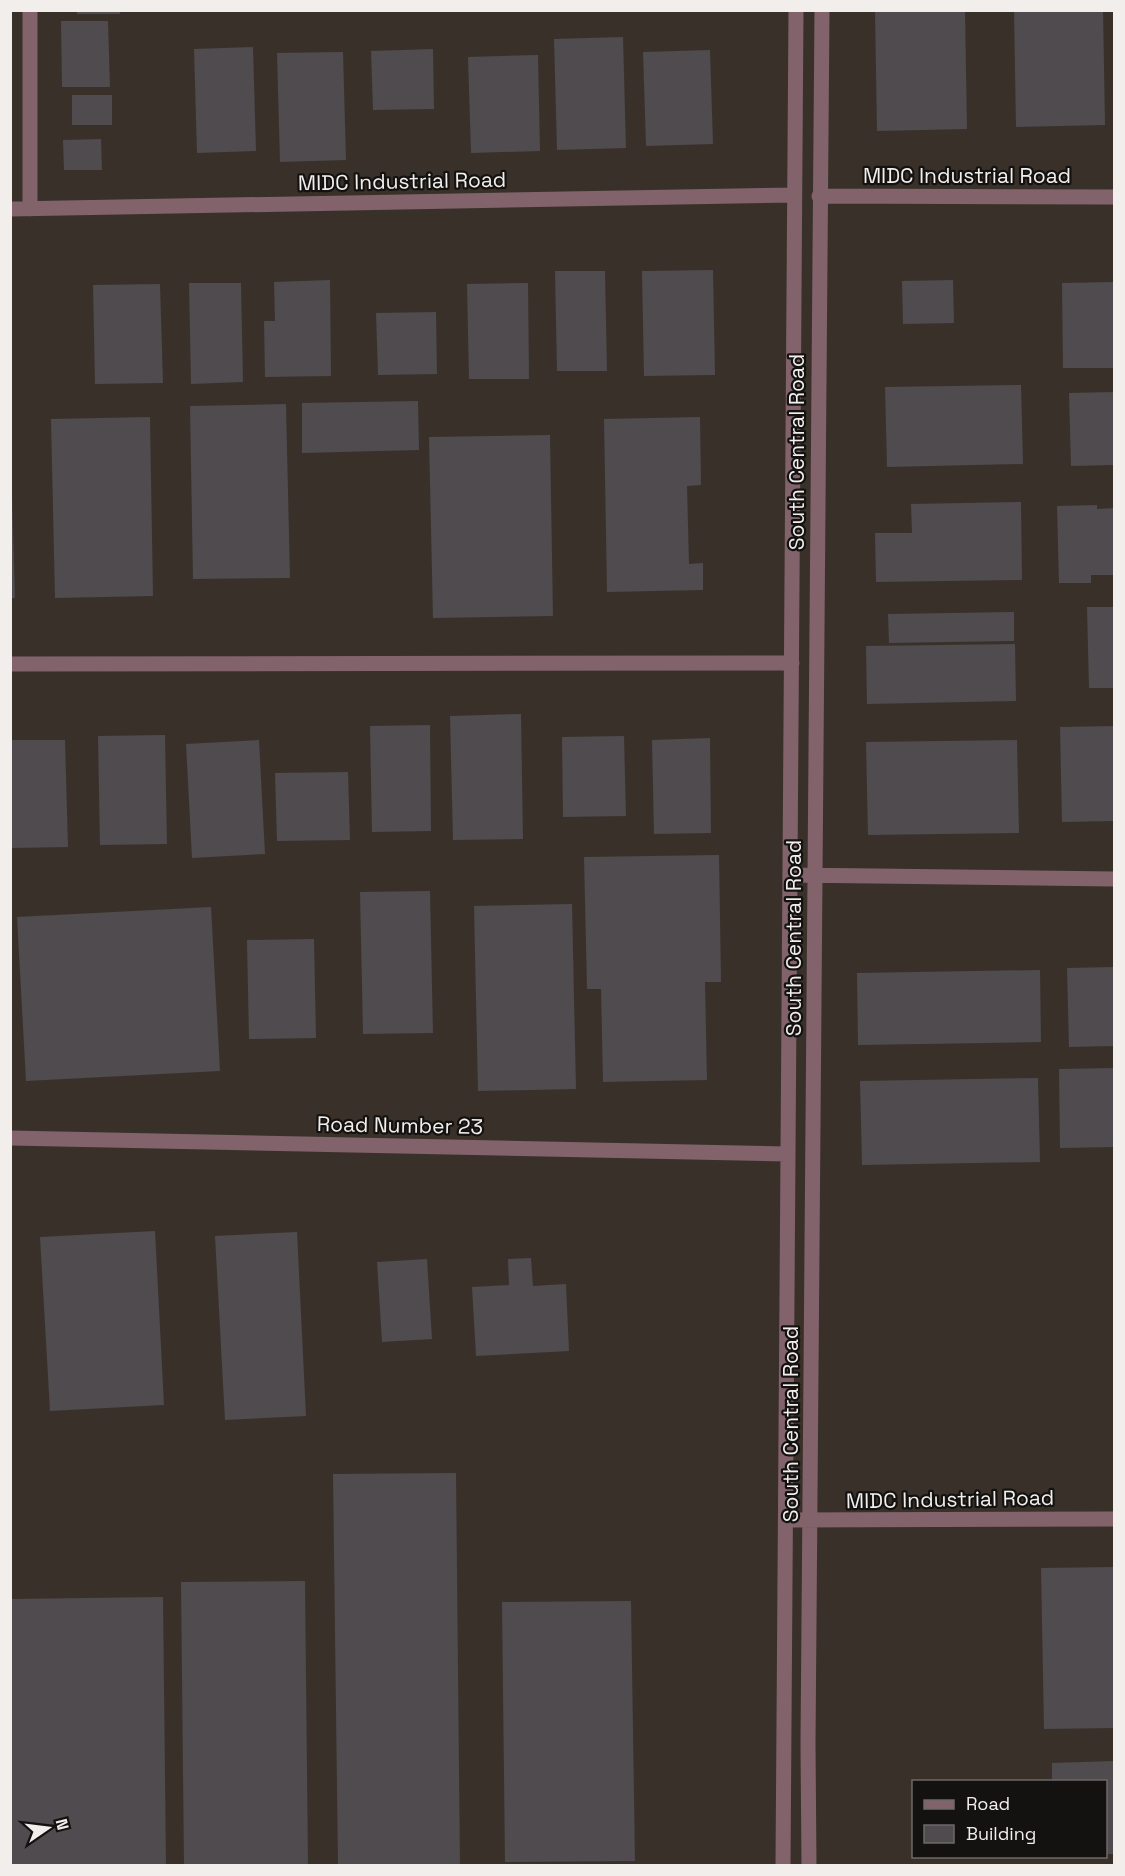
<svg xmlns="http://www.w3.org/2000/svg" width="1125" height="1876" viewBox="0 0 1125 1876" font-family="'Space Grotesk',sans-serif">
<rect width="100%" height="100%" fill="#2c2825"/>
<path fill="#393129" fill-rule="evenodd" d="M11 11H1114V1865L11 1866ZM914 1782H1106V1856H914Z"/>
<path fill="#4f4b4f" d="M77 10H120V14H77Z
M875 10H965L967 129 877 131Z
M1014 10H1103L1105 125 1016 127Z
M61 21H108L110 87H62Z
M623 37 626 148 557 150 554 39Z
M253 47 256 151 197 153 194 49Z
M433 49 434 109 373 110 371 51Z
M710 50 713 144 646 146 643 52Z
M343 52 346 160 280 162 277 53Z
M538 55 540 151 471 153 468 57Z
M72 95H112V125H72Z
M101 139 102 170H64L63 140Z
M713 270 715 375 644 376 642 271Z
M555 271H605L607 371H557Z
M330 280 331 376 265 377 264 321H275L274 282Z
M953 280 954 323 903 324 902 281Z
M1114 282V368H1063L1062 283Z
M189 283H241L243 382 191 384Z
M528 283 529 379H469L467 284Z
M160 284 163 383 95 384 93 285Z
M436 312 437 374 378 375 376 313Z
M1021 385 1023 464 887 467 885 387Z
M1114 392V465L1071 466 1069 393Z
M418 401 419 450 302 453V403Z
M286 404 290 578 193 579 190 406Z
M150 417 153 596 55 598 51 419Z
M700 417 701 485 687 486 689 564 703 563V590L607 592 604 419Z
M550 435 553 616 433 618 429 437Z
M10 494H12L15 598H10Z
M1021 502 1022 580 876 582 875 533H912L911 504Z
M1097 505V509L1114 508V575H1091V583H1059L1057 506Z
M1087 607H1114V688H1089Z
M1014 612V641L889 643 888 614Z
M1015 644 1016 701 867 704 866 646Z
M521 714 523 839 453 840 450 716Z
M430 725 431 831 372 832 370 726Z
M1114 726V821L1062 822 1060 727Z
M165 735 167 844 100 845 98 736Z
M624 736 626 816 563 817 562 737Z
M710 738 711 833 654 834 652 740Z
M10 740H65L68 847 10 848Z
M259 740 265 854 192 858 186 744Z
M1017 740 1019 833 868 835 866 742Z
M348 772 350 840 277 841 275 773Z
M719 855 721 982H705L707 1080 603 1082 601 989H587L584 857Z
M430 891 433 1033 363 1034 360 892Z
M572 904 576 1089 478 1091 474 906Z
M211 907 220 1071 26 1081 17 917Z
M314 939 316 1038 249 1039 247 940Z
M1114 967V1046L1069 1047 1067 968Z
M1040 970 1041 1042 858 1045 857 973Z
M1114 1068V1147L1060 1148 1059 1069Z
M1038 1078 1040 1162 862 1165 860 1081Z
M155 1231 164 1405 50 1411 40 1237Z
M297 1232 306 1416 225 1420 215 1236Z
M531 1258 533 1286 566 1284 569 1351 476 1356 472 1287 509 1285 508 1259Z
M427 1259 432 1339 382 1342 377 1262Z
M456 1473 460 1866H338L333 1474Z
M1114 1567V1728L1044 1729 1041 1568Z
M305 1581 308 1866H184L181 1582Z
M163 1597 166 1866H10V1599Z
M631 1601 635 1861 505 1862 502 1602Z
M1114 1761V1854H1106V1782H1052V1763Z"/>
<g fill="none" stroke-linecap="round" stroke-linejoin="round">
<path stroke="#82636c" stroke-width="15" d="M30 10V209
M819 196 1114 197
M10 209 794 195
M10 664 792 663
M790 875 1114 879
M10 1138 788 1154
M786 1520 1114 1519
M783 1866 796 10
M809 1866 808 1744 822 10"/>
</g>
<g text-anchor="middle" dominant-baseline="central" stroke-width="4.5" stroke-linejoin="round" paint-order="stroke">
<g font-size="21" fill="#f1eeec" stroke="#131210">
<text x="967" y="175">MIDC Industrial Road</text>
<text transform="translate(402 181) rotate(-1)">MIDC Industrial Road</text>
<text transform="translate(796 452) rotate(-90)">South Central Road</text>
<text transform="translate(793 938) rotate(-90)">South Central Road</text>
<text transform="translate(400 1125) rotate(1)">Road Number 23</text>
<text transform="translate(790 1424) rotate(-90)">South Central Road</text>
<text transform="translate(950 1499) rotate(-1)">MIDC Industrial Road</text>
</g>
</g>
<rect width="1125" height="1876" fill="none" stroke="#f1eeec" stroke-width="24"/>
<rect x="912" y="1780" width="195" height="78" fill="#131210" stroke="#6c6a68" stroke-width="1.5"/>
<rect x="924" y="1800" width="30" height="9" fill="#82636c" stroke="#6c6a68" stroke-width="1.5"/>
<text x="966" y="1810" font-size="18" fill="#f1eeec">Road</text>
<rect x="924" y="1825" width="30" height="18" fill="#4f4b4f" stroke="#6c6a68" stroke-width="1.5"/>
<text x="966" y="1840" font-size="18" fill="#f1eeec">Building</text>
<g transform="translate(48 1828) rotate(76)" stroke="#131210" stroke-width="4.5" paint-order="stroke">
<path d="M0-4.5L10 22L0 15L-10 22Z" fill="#f1eeec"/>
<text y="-9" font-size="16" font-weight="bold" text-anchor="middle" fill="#f1eeec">N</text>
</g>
</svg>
